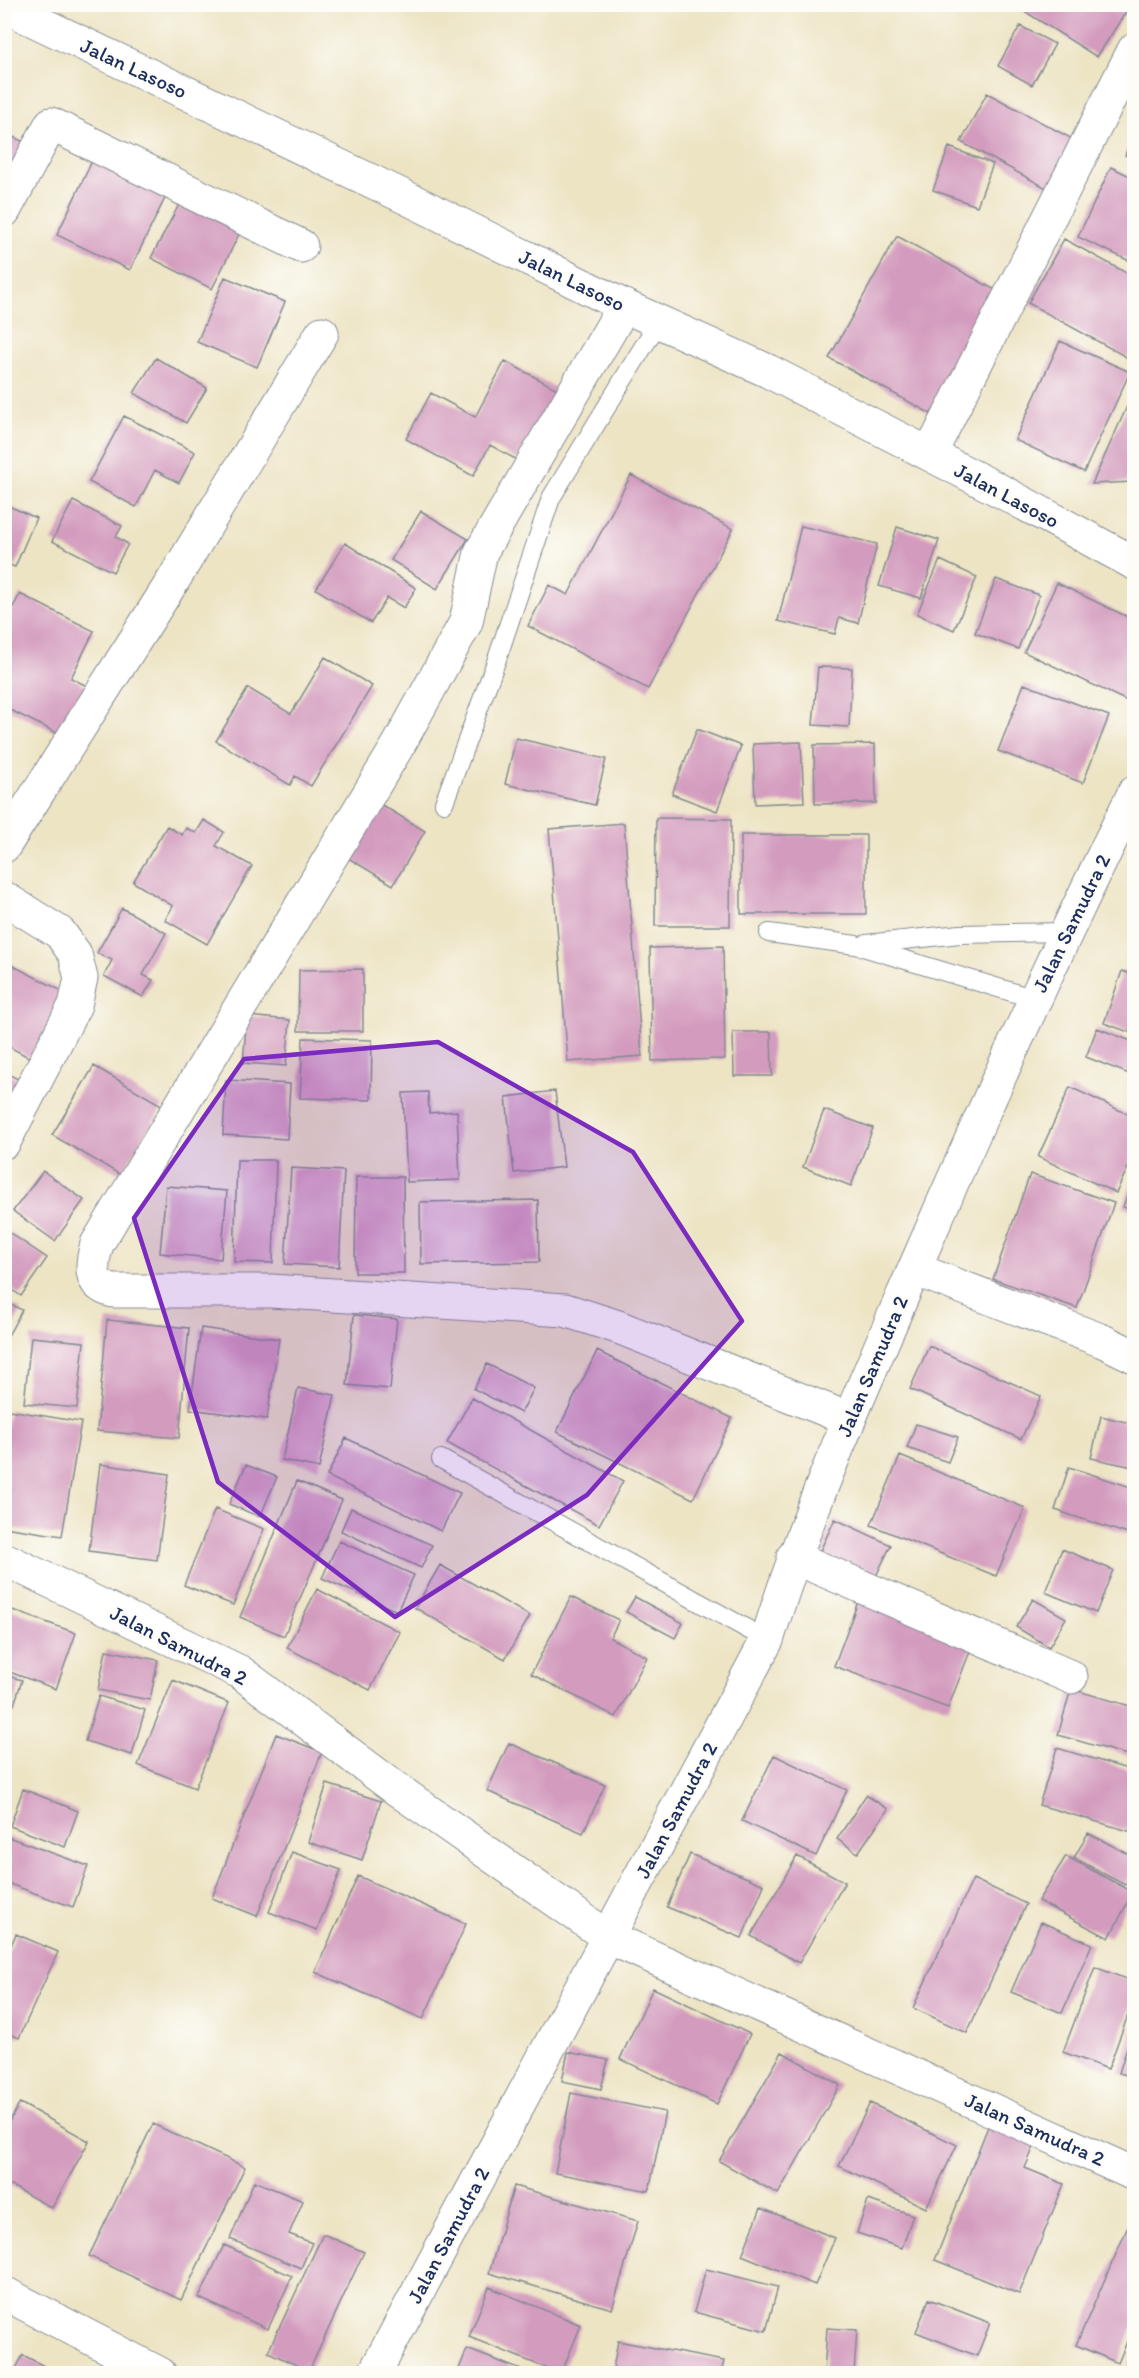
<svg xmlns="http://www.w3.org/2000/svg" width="1139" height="2378" viewBox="0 0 1139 2378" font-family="Itim,sans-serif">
<rect width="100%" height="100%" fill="#fdfcf7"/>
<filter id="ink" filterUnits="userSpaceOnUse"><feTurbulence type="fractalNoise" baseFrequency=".0167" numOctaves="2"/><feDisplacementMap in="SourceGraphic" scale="12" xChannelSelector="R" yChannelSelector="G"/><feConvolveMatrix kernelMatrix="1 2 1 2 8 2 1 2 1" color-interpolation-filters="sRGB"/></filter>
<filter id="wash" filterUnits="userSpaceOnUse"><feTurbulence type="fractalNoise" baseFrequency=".008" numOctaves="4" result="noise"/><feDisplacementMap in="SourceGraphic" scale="24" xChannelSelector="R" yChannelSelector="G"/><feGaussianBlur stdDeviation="1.35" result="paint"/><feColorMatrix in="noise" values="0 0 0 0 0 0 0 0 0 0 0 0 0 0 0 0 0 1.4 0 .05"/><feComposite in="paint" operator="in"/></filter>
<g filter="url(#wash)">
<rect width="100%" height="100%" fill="#ede4c4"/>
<g id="blocks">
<path fill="#d39bbe" d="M1013 4H1131L1097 57Z
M1020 26 1055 44 1032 85 998 66Z
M987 93 1078 142 1052 191 961 142Z
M4 133 31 145 4 195Z
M1134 134V159L1125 155Z
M949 147 993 164 977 206 933 190Z
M92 161 166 196 130 270 57 235Z
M1111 167 1134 178V263L1078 237Z
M182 199 242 228 212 289 151 258Z
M897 236 999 292 931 414 829 358Z
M1064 239 1134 277V346L1128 358 1028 303Z
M225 277 285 302 257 367 197 342Z
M1060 341 1130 372 1084 472 1015 440Z
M156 358 207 388 186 423 134 393Z
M505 361 557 389 517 460 490 445 473 476 406 439 431 393 475 417Z
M1134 391V482L1092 484Z
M124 416 195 452 179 483 155 470 136 507 89 482Z
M631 475 733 529 648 689 528 626 549 585 568 595Z
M73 501 122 526 116 537 128 544 113 572 52 541Z
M4 504 36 518 15 567 4 563Z
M421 511 468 539 437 589 391 560Z
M801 526 877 544 858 623 839 618 835 634 778 621Z
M897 527 939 540 921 598 879 586Z
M345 543 416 588 404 608 387 598 371 623 316 589Z
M940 560 977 577 954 630 917 614Z
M996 579 1039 595 1018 649 975 633Z
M1057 583 1134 620V684L1127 701 1024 652Z
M20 594 94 631 71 678 89 687 63 736 4 707V624Z
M325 657 372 686 311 786 295 776 290 785 216 741 248 688 291 714Z
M818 667 852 668 849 727 813 725Z
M1024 684 1109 716 1083 783 998 751Z
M697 729 741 746 717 811 672 794Z
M516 738 606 759 595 805 505 784Z
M801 742 804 802 755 804 753 744Z
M875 744 876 803 815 804 814 745Z
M375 801 425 831 393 885 343 855Z
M656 818 731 819 730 926H655Z
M204 820 224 832 216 846 252 866 207 944 165 920 173 906 133 882 167 826 182 835 186 828 196 833Z
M624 823 642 1056 568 1062 549 829Z
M741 835H866V914H741Z
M122 908 166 933 143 975 153 980 143 997 104 976 112 960 97 953Z
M723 946 725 1059 652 1061 650 948Z
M4 961 66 993 32 1059 4 1044Z
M363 969V1031H298L299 970Z
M1122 971 1134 975V1034L1104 1023Z
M247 1016 290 1020 286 1066 243 1063Z
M1097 1028 1134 1042V1076L1086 1057Z
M733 1032H771L772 1076H734Z
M303 1038 372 1040 371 1100 300 1098Z
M94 1066 163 1106 121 1175 52 1135Z
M4 1072 20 1080 4 1108Z
M226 1080 290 1084 287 1139 223 1135Z
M1070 1087 1134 1117V1154L1116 1193 1038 1157Z
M555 1091 564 1167 514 1173 506 1097Z
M428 1092 429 1113 457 1111 460 1180 407 1182 403 1093Z
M824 1110 873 1128 851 1186 803 1167Z
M237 1160H276L273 1263 234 1262Z
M291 1168 344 1171 339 1267 285 1264Z
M43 1171 84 1200 55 1241 13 1211Z
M1030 1174 1114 1203 1077 1308 993 1279Z
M356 1177H403L404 1273H355Z
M1134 1177V1211L1123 1207Z
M166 1186 227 1191 221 1259 160 1253Z
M538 1200 539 1262 421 1264 420 1202Z
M4 1229 47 1258 21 1296 4 1284Z
M4 1301 22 1310 4 1343Z
M354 1315 397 1319 390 1389 347 1385Z
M107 1320 189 1328 179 1438 97 1431Z
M201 1328 279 1339 267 1419 190 1409Z
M31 1337 84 1342 77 1408 24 1403Z
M929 1346 1041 1396 1021 1439 910 1389Z
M597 1351 732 1418 693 1499 557 1432Z
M487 1364 534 1388 521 1413 474 1389Z
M298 1388 335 1395 319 1468 282 1460Z
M472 1398 623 1481 599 1525 447 1443Z
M9 1410 81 1422 62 1536 4 1527V1437Z
M1101 1416 1134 1424 1133 1467 1091 1458Z
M916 1424 958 1437 948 1462 907 1448Z
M346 1438 460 1493 441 1531 327 1476Z
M900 1456 1025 1508 996 1576 871 1525Z
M100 1464 169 1474 157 1560 89 1551Z
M246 1465 277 1477 260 1517 229 1504Z
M1069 1467 1134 1488V1536L1055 1510Z
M297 1481 342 1500 284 1636 240 1617Z
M351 1508 432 1545 421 1568 341 1531Z
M215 1509 264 1529 233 1605 184 1585Z
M835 1519 891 1545 875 1578 819 1553Z
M339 1541 414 1575 397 1611 322 1578Z
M1062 1549 1113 1570 1096 1613 1045 1592Z
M440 1565 530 1616 505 1659 415 1608Z
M317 1589 400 1632 370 1690 287 1648Z
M571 1597 619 1620 610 1638 647 1657 616 1717 531 1674Z
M635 1597 683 1623 675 1638 626 1612Z
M859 1599 974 1641 948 1708 834 1666Z
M1033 1599 1066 1618 1049 1647 1016 1627Z
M4 1607 76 1633 56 1689 4 1670Z
M106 1650 158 1660 150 1700 98 1690Z
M4 1675 22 1680 14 1705 4 1702Z
M173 1680 229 1703 195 1788 138 1765Z
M1071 1689 1134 1707V1757L1058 1735Z
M99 1696 145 1710 132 1755 85 1741Z
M276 1734 322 1752 257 1916 212 1898Z
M509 1743 605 1785 583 1833 487 1791Z
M1057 1748 1134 1771 1132 1832 1039 1805Z
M774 1755 847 1790 816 1856 742 1821Z
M327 1784 381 1801 362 1860 308 1842Z
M23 1789 78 1811 65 1847 10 1826Z
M866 1795 888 1809 858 1853 837 1839Z
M1088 1833 1134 1857V1868L1125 1885 1074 1858Z
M8 1837 88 1866 73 1907 4 1882V1848Z
M292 1852 341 1870 317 1930 269 1912Z
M690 1854 764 1885 742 1938 667 1907Z
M797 1856 845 1882 799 1963 751 1936Z
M1066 1856 1133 1892 1109 1938 1038 1901Z
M358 1876 466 1924 423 2019 315 1972Z
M973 1879 1026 1904 967 2033 913 2008Z
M1041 1922 1092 1944 1062 2013 1011 1992Z
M16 1934 58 1952 19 2038 5 2032V1959Z
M1095 1967 1134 1982V1999L1108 2069 1063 2052Z
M653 1988 750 2034 717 2104 620 2059Z
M1134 2024V2077L1119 2073Z
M568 2052 608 2060 601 2089 562 2081Z
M782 2052 840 2085 778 2194 719 2161Z
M571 2093 665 2112 649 2191 555 2173Z
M20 2103 89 2141 52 2208 4 2182V2131Z
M870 2103 957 2145 926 2208 839 2166Z
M991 2119 1038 2137 1025 2168 1064 2184 1019 2294 935 2260Z
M153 2124 245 2167 181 2300 89 2256Z
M254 2181 303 2201 289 2234 312 2243 301 2268 230 2239Z
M514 2186 638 2221 612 2309 489 2273Z
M868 2200 913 2215 902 2248 857 2233Z
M761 2208 835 2238 815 2285 742 2255Z
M1130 2222 1134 2224V2325L1118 2363 1076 2345Z
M323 2234 364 2252 309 2371 268 2352Z
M224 2245 292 2276 268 2329 199 2298Z
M706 2269 778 2287 766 2331 694 2312Z
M489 2287 581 2325 561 2374 469 2337Z
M929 2299 990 2323 977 2356 916 2332Z
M827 2328 857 2330 854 2374H824Z
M618 2341 724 2361 721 2374H612Z
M467 2349 529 2373V2374H457Z
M1134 2353V2374H1125Z
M23 2355 59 2374H13Z"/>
</g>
</g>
<g filter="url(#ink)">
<use href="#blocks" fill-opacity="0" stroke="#848a91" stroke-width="1.5"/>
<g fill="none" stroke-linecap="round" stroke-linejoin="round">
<g stroke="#848a91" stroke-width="20">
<path id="lane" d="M444 803 497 659 551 498 659 321
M769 933 856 945 1035 999
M866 944 960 934 1065 932
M441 1459 767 1640"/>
</g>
<g stroke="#848a91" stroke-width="35">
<path id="street" d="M4 211 51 124 301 246
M624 306 481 552 466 622 399 744 97 1244C91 1265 88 1285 113 1291H271L565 1310 618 1327 849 1419
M930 454 1134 50
M4 846 174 579 322 333
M4 898 60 933 75 954 81 978 75 1005 4 1142
M914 1269 1103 1341 1134 1356
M793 1557 1071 1677
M4 1559 240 1672 395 1788 608 1937 1134 2174
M4 2293 160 2374
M374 2374 767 1640C807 1511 862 1389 916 1265 985 1106 1057 948 1134 793"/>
</g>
<g stroke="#848a91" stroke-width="35">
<path id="secondary" d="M4 6 407 198 624 306 768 371 995 488 1134 563"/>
</g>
<use href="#lane" stroke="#fff" stroke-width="18"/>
<use href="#street" stroke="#fff" stroke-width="33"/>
<use href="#secondary" stroke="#fff" stroke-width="33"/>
</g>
</g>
<path fill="#7b2cbf" fill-opacity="0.2" stroke="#7b2cbf" stroke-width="4.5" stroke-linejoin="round" d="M438 1042 633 1152 742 1321 587 1495 395 1617 218 1482 134 1218 244 1059Z"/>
<g text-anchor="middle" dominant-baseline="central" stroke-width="5" stroke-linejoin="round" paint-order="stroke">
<g font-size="21" fill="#1b2f5e" stroke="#fdfcf7">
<text transform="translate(134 68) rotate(25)">Jalan Lasoso</text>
<text transform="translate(572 280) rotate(26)">Jalan Lasoso</text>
<text transform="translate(1007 495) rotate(28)">Jalan Lasoso</text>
<text transform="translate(1071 923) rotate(-64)">Jalan Samudra 2</text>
<text transform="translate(872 1366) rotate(-67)">Jalan Samudra 2</text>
<text transform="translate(179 1645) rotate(27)">Jalan Samudra 2</text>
<text transform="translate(676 1810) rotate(-62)">Jalan Samudra 2</text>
<text transform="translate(1035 2129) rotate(24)">Jalan Samudra 2</text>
<text transform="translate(448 2235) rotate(-62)">Jalan Samudra 2</text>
</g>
</g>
<rect width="1139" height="2378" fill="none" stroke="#fdfcf7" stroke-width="24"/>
</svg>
